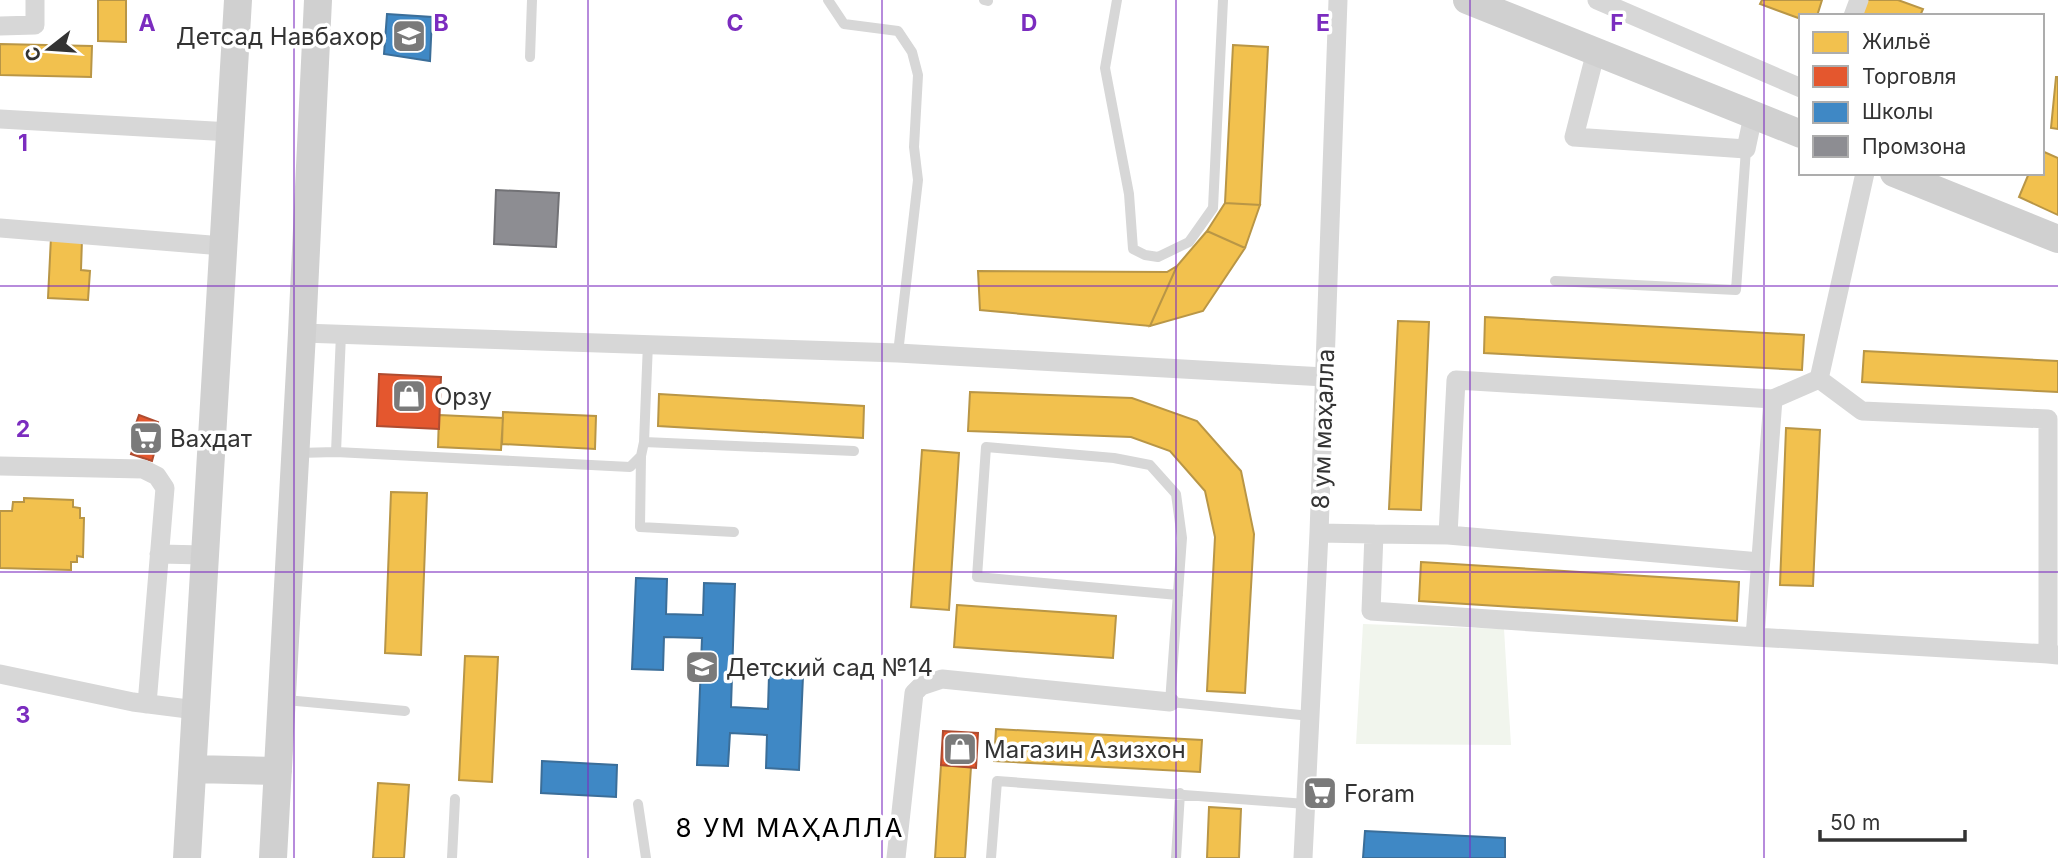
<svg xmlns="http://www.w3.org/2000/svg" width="2058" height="858" viewBox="0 0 2058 858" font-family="Inter,sans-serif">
<rect width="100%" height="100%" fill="#fff"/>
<path fill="#f1f5ed" d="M1363 624 1504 629 1511 745 1356 744Z"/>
<path fill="#f2c14e" stroke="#b99646" stroke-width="2" d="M98 0H126V42L98 41Z
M1762 0H1822L1817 16H1801V19L1760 4Z
M1865 0H1898L1923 9 1920 16H1860Z
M0 44 92 46 91 77 0 75Z
M1233 45 1268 47 1260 205 1225 203Z
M2056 77H2058V129L2051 128Z
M2042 151 2058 158V215L2019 197 2029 173H2042Z
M1225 203 1260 205 1245 248 1207 231Z
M1207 231 1245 248 1203 311 1150 326 1177 266Z
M51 237 82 239 81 270 90 271 88 300 48 298Z
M1177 266 1150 326 980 310 978 271 1167 272Z
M1485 317 1804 335 1802 370 1484 353Z
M1398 321 1429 322 1421 510 1389 509Z
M1864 351 2058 361V392L1862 382Z
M970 392 1132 398 1197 421 1241 471 1254 534 1245 693 1207 691 1215 537 1205 491 1170 451 1131 437 968 431Z
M659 394 864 406 863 438 658 426Z
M503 412 596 416 595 449 502 444Z
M439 415 503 418 501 450 438 447Z
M1786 428 1820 430 1813 586 1780 585Z
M922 450 959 453 949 610 911 607Z
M391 492 427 493 421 655 385 653Z
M24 498 73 500V507L80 508V518H84L83 557 77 556V562H71V570L0 568V511H12L13 502H24Z
M1421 562 1739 582 1737 621 1419 601Z
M957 605 1116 616 1113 658 954 647Z
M465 656 498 657 492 782 459 780Z
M996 729 1202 740 1200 772 994 761Z
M941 765 971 767 965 858H935Z
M378 783 409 785 404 858H373Z
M1209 807 1241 809 1239 858H1207Z"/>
<path fill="#e4572e" stroke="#af4c30" stroke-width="2" d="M379 374 441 377 439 429 377 426Z
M139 415 158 422 154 437 158 439 152 461 131 454 137 437 133 432Z
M943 731 978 733 976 768 941 765Z"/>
<path fill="#3f88c5" stroke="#3b6e99" stroke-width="2" d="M387 14 432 17 430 61 384 54Z
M636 578 667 579 666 614 703 615 704 583 735 584 731 707 768 709 769 675 803 676 799 770 766 768 767 735 730 733 728 766 697 765 702 638 664 637 663 670 632 669Z
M542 761 617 765 616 797 541 793Z
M1365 831 1505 838V858H1363Z"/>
<path fill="#8d8d92" stroke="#727276" stroke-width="2" d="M496 190 559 193 556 247 494 244Z"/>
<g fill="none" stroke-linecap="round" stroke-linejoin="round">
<path stroke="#d7d7d7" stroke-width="10" d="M828 0 844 24 898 31 912 52 918 75 914 147 918 180 898 353
M984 0 988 1
M1117 0 1105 68 1129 194 1133 249 1145 255 1158 257 1189 242 1213 208 1223 0
M530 57 532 0
M1555 281 1736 290 1746 149
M341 334 336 452 630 467 641 456 644 442 648 343
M644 442 854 451
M298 453 336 452
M641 456 640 527 734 532
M1178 595 977 577 986 447 1114 458 1150 465 1176 494 1182 538 1170 702 1311 716
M286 700 405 711
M638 804 646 858
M452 858 455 799
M991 858 997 781 1306 804
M1176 858 1180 793"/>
<path stroke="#d7d7d7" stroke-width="19" d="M1597 0 1801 88
M1853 16 1859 0
M0 26 35 25V0
M1596 51 1574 137 1746 149 1753 116
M0 119 231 132
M0 228 223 246
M302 333 898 353 1325 377
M1819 379 1862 411 2048 419V654L2058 655
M1819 379 1865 173
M0 466 143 469 157 476 165 488 147 704
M1319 533 1374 534 1371 611 1755 637 1773 399
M1374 534 1448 535
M159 554 205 555
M1760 562 1448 535 1456 380 1773 399 1819 379
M1755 637 2048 654
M0 674 133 702 196 710
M896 858 914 693 921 686 942 679 1170 702
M1303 858 1319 533 1338 0"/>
<path stroke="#d0d0d0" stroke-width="28" d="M1467 0 1801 134
M1894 173 2058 239
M193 769 278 771
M187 858 238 0
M273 858 302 333 318 0"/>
</g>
<path fill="none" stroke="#7b2cbf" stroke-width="2" stroke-opacity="0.55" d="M294 0V858M588 0V858M882 0V858M1176 0V858M1470 0V858M1764 0V858M0 286H2058M0 572H2058"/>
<defs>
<g id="school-square" transform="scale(1.75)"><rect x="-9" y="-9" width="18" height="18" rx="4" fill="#7a7a7a" stroke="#fff"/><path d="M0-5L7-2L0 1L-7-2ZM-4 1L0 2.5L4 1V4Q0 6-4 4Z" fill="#fff"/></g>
<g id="shop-square" transform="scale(1.75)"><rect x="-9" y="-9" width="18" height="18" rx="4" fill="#7a7a7a" stroke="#fff"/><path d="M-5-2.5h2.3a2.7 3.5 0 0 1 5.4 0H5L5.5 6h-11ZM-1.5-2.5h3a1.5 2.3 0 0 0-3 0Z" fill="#fff"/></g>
<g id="supermarket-square" transform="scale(1.75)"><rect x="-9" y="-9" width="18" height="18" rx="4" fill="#7a7a7a" stroke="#fff"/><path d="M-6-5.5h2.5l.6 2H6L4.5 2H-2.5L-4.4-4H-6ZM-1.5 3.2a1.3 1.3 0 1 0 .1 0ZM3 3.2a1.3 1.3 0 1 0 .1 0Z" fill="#fff"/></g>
</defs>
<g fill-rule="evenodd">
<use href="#school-square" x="409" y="36"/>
<use href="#shop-square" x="409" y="396"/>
<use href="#supermarket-square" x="146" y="438"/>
<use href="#school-square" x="702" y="667"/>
<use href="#shop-square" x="960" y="749"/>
<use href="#supermarket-square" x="1320" y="793"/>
</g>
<g text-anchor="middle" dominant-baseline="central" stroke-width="7" stroke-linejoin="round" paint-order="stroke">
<g font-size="24" fill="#333" stroke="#fff" text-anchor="start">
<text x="384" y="36" text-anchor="end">Детсад Навбахор</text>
<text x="434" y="396">Орзу</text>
<text x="170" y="438">Вахдат</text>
<text x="726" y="667">Детский сад №14</text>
<text x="984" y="749">Магазин Азизхон</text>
<text x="1344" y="793">Foram</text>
</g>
<g font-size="24" fill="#333" stroke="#fff">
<text transform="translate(1323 429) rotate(-88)">8 ум маҳалла</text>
</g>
<g font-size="26" letter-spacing="2" fill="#000" stroke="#fff">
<text x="790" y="827">8 УМ МАҲАЛЛА</text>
</g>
</g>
<g font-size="23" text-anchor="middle" font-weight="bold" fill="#7b2cbf" stroke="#fff" stroke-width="7" stroke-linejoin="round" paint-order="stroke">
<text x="147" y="31">A</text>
<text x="441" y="31">B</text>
<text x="735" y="31">C</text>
<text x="1029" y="31">D</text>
<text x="1323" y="31">E</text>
<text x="1617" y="31">F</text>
<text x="23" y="151">1</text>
<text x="23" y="437">2</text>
<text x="23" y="723">3</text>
</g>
<rect x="1799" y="14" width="245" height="161" fill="#ffffff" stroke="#adadad" stroke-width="2"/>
<rect x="1813" y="32" width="35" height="21" fill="#f2c14e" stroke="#adadad" stroke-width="2"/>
<text x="1862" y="49" font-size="21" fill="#333333">Жильё</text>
<rect x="1813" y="66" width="35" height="21" fill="#e4572e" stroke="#adadad" stroke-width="2"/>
<text x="1862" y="84" font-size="21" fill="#333333">Торговля</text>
<rect x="1813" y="102" width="35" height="21" fill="#3f88c5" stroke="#adadad" stroke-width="2"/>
<text x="1862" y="119" font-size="21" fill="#333333">Школы</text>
<rect x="1813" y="136" width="35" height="21" fill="#8d8d92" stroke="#adadad" stroke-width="2"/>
<text x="1862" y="154" font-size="21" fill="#333333">Промзона</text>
<g transform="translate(49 49) rotate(253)" stroke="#ffffff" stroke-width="5" paint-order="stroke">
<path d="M0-5L12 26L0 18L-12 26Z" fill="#333333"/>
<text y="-10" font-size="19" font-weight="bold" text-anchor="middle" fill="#333333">С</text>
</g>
<path d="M1820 830v10h145v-10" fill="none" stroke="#333333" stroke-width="3.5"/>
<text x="1830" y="830" font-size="21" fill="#333333" stroke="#ffffff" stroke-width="5" paint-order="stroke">50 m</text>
</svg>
